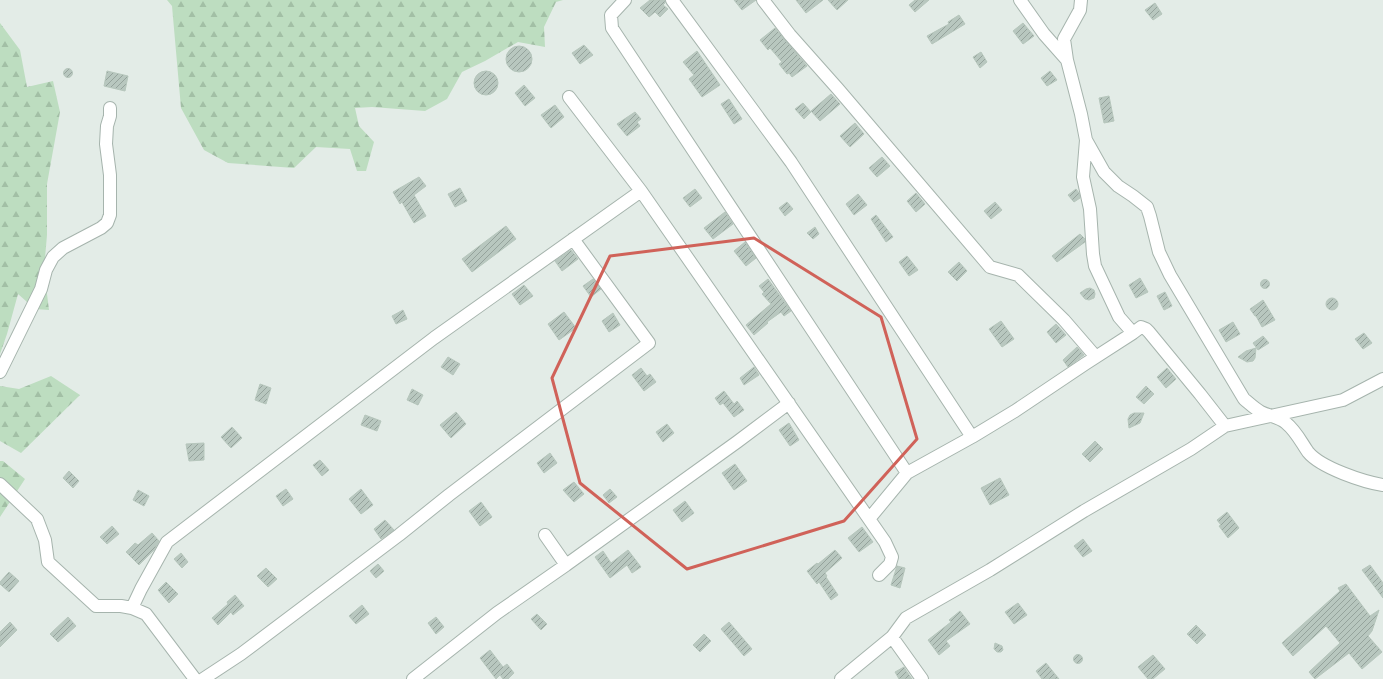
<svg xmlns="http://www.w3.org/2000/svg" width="1383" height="679" viewBox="0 0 1383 679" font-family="'Archivo Narrow',sans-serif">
<defs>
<pattern id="forest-firs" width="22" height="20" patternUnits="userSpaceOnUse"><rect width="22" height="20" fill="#bdddc0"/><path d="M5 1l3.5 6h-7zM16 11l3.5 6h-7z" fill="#a2bfa5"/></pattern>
<pattern id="building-hatch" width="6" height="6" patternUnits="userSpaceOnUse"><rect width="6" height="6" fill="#b8c7bf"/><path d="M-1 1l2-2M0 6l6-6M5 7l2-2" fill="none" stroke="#95a39c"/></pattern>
</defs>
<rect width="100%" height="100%" fill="#e3ece7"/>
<path fill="url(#forest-firs)" d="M167 0H563L556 2 544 27 545 47 518 42 485 61 462 72 447 99 425 111 372 107 355 108 359 126 374 142 366 171H357L350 149 316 147 294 168 228 163 204 150 181 108 172 6Z
M0 23 20 50 27 87 53 81 60 112 47 184V235L44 270 49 310 35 309 18 294 7 334 0 354Z
M51 376 80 395 21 453 0 441V386L19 389Z
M0 461H3L25 479 0 517Z"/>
<path fill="url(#building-hatch)" stroke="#b6c6bc" d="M650 0H665V3L663 5 668 9 660 17 655 12 649 17 640 8Z
M734 0H756L742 10Z
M796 0H823L806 13Z
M828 0H848L837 10Z
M915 0H929L915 12 909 5Z
M1155 3 1162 14 1153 20 1145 10Z
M959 15 965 24 932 44 927 36 949 24 948 22Z
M1023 23 1034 36 1023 44 1013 31Z
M775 28 807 66 792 77 789 73 787 74 779 64 782 62 770 48 768 50 760 40Z
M584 45 593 55 580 64 572 53Z
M506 59a13 13 0 1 1 26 0a13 13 0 1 1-26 0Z
M697 51 720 85 702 97 689 79 694 75 683 62Z
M981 52 987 62 980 68 973 57Z
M63.5 73a4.5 4.5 0 1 1 9 0a4.5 4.5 0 1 1-9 0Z
M107 71 128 76 125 91 104 86Z
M1050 71 1057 80 1047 86 1041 78Z
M474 83a12 12 0 1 1 24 0a12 12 0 1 1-24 0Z
M524 85 535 98 525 106 515 93Z
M831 94 840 104 820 121 811 111Z
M1109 96 1114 121 1104 123 1099 98Z
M729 99 742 119 734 124 721 104Z
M803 103 811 112 804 119 795 109Z
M555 105 564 117 551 128 541 115Z
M635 112 641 119 637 122 640 126 627 136 617 124Z
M855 123 864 134 850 147 840 136Z
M882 157 890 166 877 177 869 168Z
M419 177 426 186 414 195 426 216 414 223 402 202 400 204 393 192Z
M460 188 467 201 455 207 448 194Z
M695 189 702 198 690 207 683 198Z
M1076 189 1079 193 1080 198 1074 202 1068 195Z
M916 193 925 204 916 212 907 201Z
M858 194 867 205 854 215 846 204Z
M787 202 793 209 785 216 779 208Z
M995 202 1002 210 991 219 984 211Z
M725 212 733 224 713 239 704 228Z
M876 215 893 237 886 242 871 219Z
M506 226 516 239 472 272 462 259Z
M815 227 819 234 813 239 807 233Z
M1080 234 1085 239V242L1057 262 1052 256Z
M745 242 756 258 746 266 734 251Z
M571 250 578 259 562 271 555 261Z
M907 256 918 270 909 276 899 262Z
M959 262 967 271 957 281 948 272Z
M1140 278 1148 292 1136 298 1129 285Z
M593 279 601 289 591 297 583 286Z
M768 279 791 311 784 316 781 312 767 322 768 323 754 335 746 325 771 304 762 294 764 292 759 286Z
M1260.5 284a4.5 4.5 0 1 1 9 0a4.5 4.5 0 1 1-9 0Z
M524 285 533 296 520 305 512 294Z
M1090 288 1094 290 1095 294 1094 298 1089 300 1085 299 1080 293 1086 289Z
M1165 292 1172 306 1164 310 1157 296Z
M1326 304a6 6 0 1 1 12 0a6 6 0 1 1-12 0Z
M1263 300 1275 320 1262 327 1256 316H1255L1250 309Z
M403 310 407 319 396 324 392 316Z
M564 312 576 328 559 340 548 324Z
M613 313 620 325 609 332 602 321Z
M1001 321 1014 339 1002 347 989 329Z
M1233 322 1240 334 1226 342 1219 330Z
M1056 324 1066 335 1056 343 1047 332Z
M1364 333 1372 343 1363 349 1355 339Z
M1263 336 1269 343 1258 350 1253 343Z
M1077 347 1084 355 1068 367 1063 360Z
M1256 348 1255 358 1253 361 1247 362 1238 357 1246 351Z
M448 357 460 364 453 375 441 367Z
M754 367 759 375 744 385 740 378Z
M641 368 647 376 650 374 656 382 644 391 632 375Z
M1167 368 1176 379 1166 388 1157 377Z
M260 384 271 388 266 404 255 400Z
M1146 386 1154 394 1144 404 1136 397Z
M412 389 423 395 418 405 407 400Z
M724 391 734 404 737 401 744 410 734 417 723 403 720 405 715 398Z
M456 412 466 424 451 438 440 425Z
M1134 413H1144L1140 423 1129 428 1128 419 1130 415Z
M365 415 381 421 377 431 361 425Z
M789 423 799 440 790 446 779 430Z
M667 424 674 433 663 442 656 432Z
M232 427 242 438 231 448 221 437Z
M1095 441 1103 449 1090 462 1082 454Z
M204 443V460L189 461 186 444Z
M550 453 557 463 544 473 537 463Z
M320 460 329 470 322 476 313 465Z
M735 464 747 481 734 490 722 473Z
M69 471 79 481 73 488 63 478Z
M1000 478 1009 495 990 505 981 488Z
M574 482 584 494 574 502 563 490Z
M286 489 293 499 283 506 276 496Z
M361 489 373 505 361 514 349 499Z
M610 489 617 497 609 503 603 495Z
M138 490 149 496 144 506 133 500Z
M685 501 694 513 682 522 673 510Z
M481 502 492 517 480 526 469 511Z
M1227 512 1239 528 1228 538 1219 526 1221 525 1217 520Z
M385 520 394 530 381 539 374 529Z
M112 526 119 534 107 544 100 537Z
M862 527 873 542 859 552 848 538Z
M152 533 159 541 154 550 139 565 126 552 135 543 138 545Z
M1083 539 1092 551 1083 557 1074 546Z
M628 550 641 567 632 573 627 565 610 578 595 557 603 551 611 563Z
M835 550 842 558 825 573 827 576 826 577 838 595 831 600 819 582 817 584 807 571 817 563 818 564Z
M181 553 188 562 182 568 174 559Z
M378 564 384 571 376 578 370 571Z
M1370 565 1383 583V598L1362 570Z
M897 566 905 568 900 588 891 585Z
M266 568 277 579 268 587 257 576Z
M9 572 19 581 9 592 0 584V582Z
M166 582 178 594 169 603 158 590Z
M1346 584 1370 616 1379 610 1372 631 1368 636 1382 652 1362 669 1349 653 1315 679 1309 672 1340 643 1326 626 1293 656 1282 643 1340 591 1338 588Z
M235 595 244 606 233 615 231 612 218 625 212 618 228 604 227 602Z
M1018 603 1027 615 1014 624 1005 612Z
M362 605 369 614 356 624 349 616Z
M960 611 970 624 946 641 950 646 939 655 928 640 951 622 949 620Z
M537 614 547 624 541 630 531 619Z
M68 617 76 626 58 642 50 634Z
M436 617 444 627 436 634 428 623Z
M10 622 17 630 0 647V632Z
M729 622 752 649 744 656 721 629Z
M1196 625 1206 635 1197 644 1187 634Z
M704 634 711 641 700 652 693 645Z
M995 643 1002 646 1003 650 1001 652H997L994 649Z
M490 650 503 667 507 664 514 673 508 679H503L500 675 496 679 480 658Z
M1073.5 659a4.5 4.5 0 1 1 9 0a4.5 4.5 0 1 1-9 0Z
M1153 655 1165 669 1153 679H1148L1138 667Z
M1046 663 1059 679H1042L1036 671Z
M904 667 907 672 912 679H899L895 672Z"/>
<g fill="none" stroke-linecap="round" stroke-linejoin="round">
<g stroke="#a6b4ad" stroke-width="14">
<path id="minor" d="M625 0 611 15 612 28 907 473
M672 0 791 162 972 437
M763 0 790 35 838 89 990 267 1018 275 1064 320 1096 357
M1020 0 1044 34 1067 60 1081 114 1086 140 1083 177 1090 209 1093 254 1095 266 1119 317 1133 333 1141 327 1146 329 1149 332 1200 394 1225 426
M1067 60 1064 39 1080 10 1081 0
M569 97 641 191 885 542 892 557 890 564 879 575
M1086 140 1104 172 1118 186 1133 196 1147 207 1150 216 1159 252 1170 275 1244 399C1249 403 1255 409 1261 412 1269 416 1279 417 1286 423 1296 431 1301 442 1308 452 1321 468 1364 482 1383 485
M0 372 41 289 46 270 53 257 63 248 101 228 107 223 110 215V175L106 144 107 126 110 116V108
M0 484 37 519 45 540 48 562 96 606H121L132 608 146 614 195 679
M869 519 907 473 972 437 1015 411 1085 364 1133 333
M545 535 566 565 737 442 789 403
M132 608 141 589 167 542 434 338 641 191
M892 637 922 679
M203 679 241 654 399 535 449 495 649 343 573 239
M413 679 497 613 566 565
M841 679 892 637 906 618 990 570 1084 511 1191 449 1225 426 1343 400 1383 379"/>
</g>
<use href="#minor" stroke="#fff" stroke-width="12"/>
</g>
<path fill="none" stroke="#d06259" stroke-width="3" stroke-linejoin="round" d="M754 238 881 317 917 439 844 521 687 569 580 483 552 378 610 256Z"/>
</svg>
